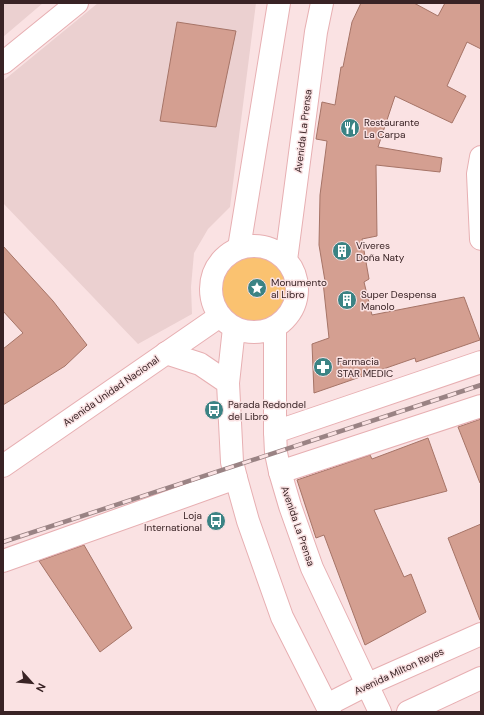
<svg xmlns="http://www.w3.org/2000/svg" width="484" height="715" viewBox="0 0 484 715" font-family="'DM Sans',sans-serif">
<rect width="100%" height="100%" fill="#fae2e3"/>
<path fill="#ebd0d0" d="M3 3H43L3 37Z
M98 3H256L230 207 208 229 194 253 191 287 192 314 138 344 3 203V81Z"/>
<path fill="#fac270" d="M218 288a36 36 0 1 1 72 0a36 36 0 1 1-72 0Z"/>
<path fill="#d49f91" stroke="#a67467" d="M361 3H414L438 16 445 3H481V49L467 42 447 86 466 96 452 123 395 96 378 147 442 158 440 172 376 165 377 236 362 239 369 279 364 282 372 315 464 297 480 340 416 362 415 358 314 393 312 344 329 338 323 282 325 281 319 245 320 195 327 141 316 139 322 102 335 105 341 67H343L352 22Z
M177 22 236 31 216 127 160 121Z
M3 246 53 301 87 345 65 366 3 405V349L23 333 3 311Z
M481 419V483H480L458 427Z
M428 438 447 491 374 510 404 577 411 574 426 612 365 645 324 535 316 538 297 480 370 455 372 459Z
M481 524V620H480L448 538Z
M84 545 132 628 100 652 39 561Z"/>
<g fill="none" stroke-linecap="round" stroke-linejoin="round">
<g stroke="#e7afb2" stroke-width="24">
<path id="street" d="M481 157 478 174 481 239
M275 432 481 362
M280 472 481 406
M3 561 236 478"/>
</g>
<g stroke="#e7afb2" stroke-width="24">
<path id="secondary" d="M3 63 77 3
M3 466 220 316
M327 705 366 685 481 634
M408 712 481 678"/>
</g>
<g stroke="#e7afb2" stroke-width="24">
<path id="primary" d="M211 289a43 43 0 1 1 86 0a43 43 0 1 1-86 0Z
M239 248 279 3
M286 260 316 32 322 3
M275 327V432L276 453 280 472 290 506 312 568 380 712
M234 328 228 383 232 462 236 478 248 521 282 617 330 712
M166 353 200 364 228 383"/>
</g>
<use href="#street" stroke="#fff" stroke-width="22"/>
<use href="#secondary" stroke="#fff" stroke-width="22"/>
<use href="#primary" stroke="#fff" stroke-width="22"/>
<g stroke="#9a8384" stroke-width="4.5">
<path id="rail" d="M3 542 481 385"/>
</g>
<use href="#rail" stroke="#fae2e3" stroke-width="3" stroke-dasharray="9" stroke-linecap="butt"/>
</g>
<defs>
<g id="restaurant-disc" transform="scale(1)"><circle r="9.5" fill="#3b8384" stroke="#fae2e3"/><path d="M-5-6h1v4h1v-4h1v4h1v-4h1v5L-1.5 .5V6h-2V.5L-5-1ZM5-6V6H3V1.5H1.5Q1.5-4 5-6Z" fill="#fff"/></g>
<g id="building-disc" transform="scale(1)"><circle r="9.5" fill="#3b8384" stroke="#fae2e3"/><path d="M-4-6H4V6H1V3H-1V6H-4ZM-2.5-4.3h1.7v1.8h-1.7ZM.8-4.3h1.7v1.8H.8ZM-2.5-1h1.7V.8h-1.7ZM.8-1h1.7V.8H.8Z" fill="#fff"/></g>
<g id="sight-disc" transform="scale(1)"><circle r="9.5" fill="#3b8384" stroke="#fae2e3"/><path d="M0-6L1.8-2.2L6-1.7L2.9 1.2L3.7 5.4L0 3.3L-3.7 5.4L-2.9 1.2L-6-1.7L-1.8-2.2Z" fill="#fff"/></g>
<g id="pharmacy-disc" transform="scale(1)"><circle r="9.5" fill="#3b8384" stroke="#fae2e3"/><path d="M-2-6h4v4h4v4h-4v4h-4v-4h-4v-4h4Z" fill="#fff"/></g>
<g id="bus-disc" transform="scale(1)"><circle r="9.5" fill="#3b8384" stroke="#fae2e3"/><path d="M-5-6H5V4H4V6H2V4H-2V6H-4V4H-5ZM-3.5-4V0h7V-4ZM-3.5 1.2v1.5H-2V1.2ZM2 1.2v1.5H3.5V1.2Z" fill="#fff"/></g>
</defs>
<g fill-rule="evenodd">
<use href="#restaurant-disc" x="350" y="128"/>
<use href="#building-disc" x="342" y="251"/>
<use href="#sight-disc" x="257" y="288"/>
<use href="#building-disc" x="347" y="300"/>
<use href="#pharmacy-disc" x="323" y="367"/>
<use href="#bus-disc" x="214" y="410"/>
<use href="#bus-disc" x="216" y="521"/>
</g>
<g text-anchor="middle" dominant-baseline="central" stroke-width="3" stroke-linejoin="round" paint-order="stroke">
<g font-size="10" fill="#392325" stroke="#fae2e3" text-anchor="start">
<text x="364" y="122">Restaurante<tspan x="364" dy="12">La Carpa</tspan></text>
<text x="356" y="245">Viveres<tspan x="356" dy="12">Doña Naty</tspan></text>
<text x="271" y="282">Monumento<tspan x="271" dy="12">al Libro</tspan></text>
<text x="361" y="294">Super Despensa<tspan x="361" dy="12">Manolo</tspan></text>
<text x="337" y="361">Farmacia<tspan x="337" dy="12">STAR MEDIC</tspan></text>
<text x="228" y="404">Parada Redondel<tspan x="228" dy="12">del Libro</tspan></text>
<text x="202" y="515" text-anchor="end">Loja<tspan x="202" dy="12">International</tspan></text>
</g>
<g font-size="10" fill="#392325" stroke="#fae2e3">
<text transform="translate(303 131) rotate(-83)">Avenida La Prensa</text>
<text transform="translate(111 391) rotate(-35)">Avenida Unidad Nacional</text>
<text transform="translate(298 526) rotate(71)">Avenida La Prensa</text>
<text transform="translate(399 671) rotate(-25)">Avenida Milton Reyes</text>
</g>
</g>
<rect width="484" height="715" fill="none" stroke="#392325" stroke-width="8"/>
<g transform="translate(32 683) rotate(117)" stroke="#fae2e3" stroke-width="3" paint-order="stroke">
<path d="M0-3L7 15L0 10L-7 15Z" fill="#392325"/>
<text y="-6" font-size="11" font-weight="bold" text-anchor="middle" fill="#392325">N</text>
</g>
</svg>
